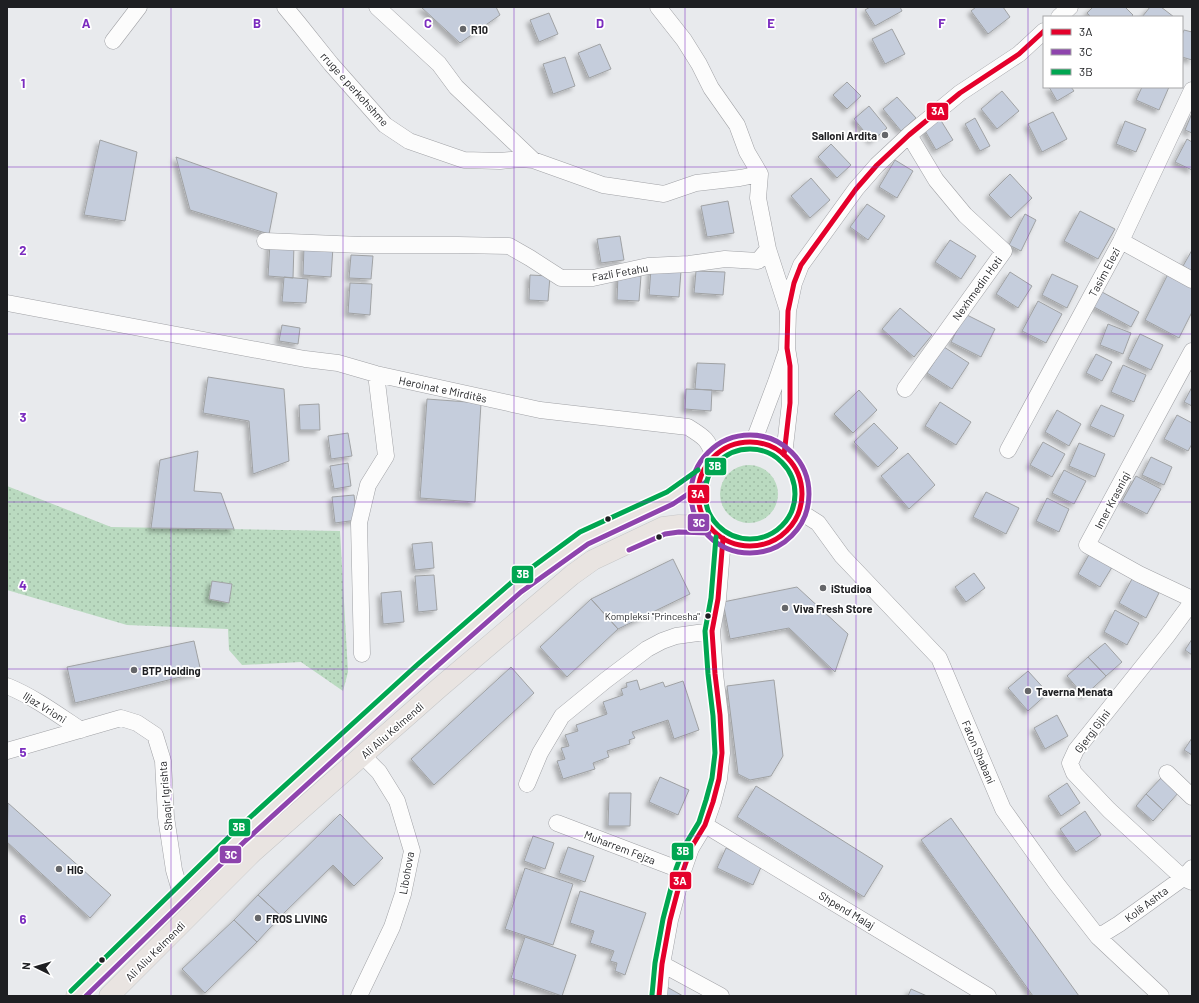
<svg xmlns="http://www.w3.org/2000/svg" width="1199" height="1003" viewBox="0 0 1199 1003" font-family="Barlow,sans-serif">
<defs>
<pattern id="grass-dots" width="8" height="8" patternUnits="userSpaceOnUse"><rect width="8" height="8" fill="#badac0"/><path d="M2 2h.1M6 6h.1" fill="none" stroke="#9fbba5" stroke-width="1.8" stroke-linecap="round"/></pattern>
<filter id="shadow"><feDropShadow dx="-3.5" dy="3.5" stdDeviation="2" flood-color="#0004"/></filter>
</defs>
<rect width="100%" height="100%" fill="#e8eaed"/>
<path fill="url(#grass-dots)" d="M720 494a29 29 0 1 1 58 0a29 29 0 1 1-58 0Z
M7 486 111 527 340 531 348 672 343 691 301 662 242 665 229 650 228 629 127 625 7 590Z"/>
<path fill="#c5cddc" stroke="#a0a2a4" filter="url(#shadow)" d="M421 7H496L500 15 460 43Z
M870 7H900L902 11 875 26 865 10Z
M976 7H1003L1010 17 988 34 971 11Z
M1093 7H1125L1133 15 1131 17H1091L1087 13Z
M1150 7H1161L1174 17H1142Z
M549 13 558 34 539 42 530 20Z
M892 29 905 54 885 64 872 39Z
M1184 30 1192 32V60L1182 57V35Z
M600 44 611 69 589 78 578 53Z
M565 57 575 86 553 94 543 64Z
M847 82 861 96 847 109 833 95Z
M1049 87H1071L1074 91 1057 101Z
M1142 87H1169L1159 110 1136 100Z
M1002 91 1019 111 997 129 981 109Z
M897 97 916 118 901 131 883 109Z
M869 106 887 128 872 141 854 119Z
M1053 112 1067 139 1042 152 1028 124Z
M1192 113V133L1185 130Z
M975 118 990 146 980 151 965 124Z
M940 119 953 140 936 150 924 129Z
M1125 121 1146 129 1136 152 1116 144Z
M1187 139 1192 142V170L1175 162Z
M100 140 137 152 125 221 84 215Z
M831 144 851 165 837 178 818 157Z
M176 157 277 193 269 234 190 210Z
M895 160 913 171 897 198 879 187Z
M1010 174 1032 198 1011 218 989 195Z
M811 178 830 200 810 218 791 196Z
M728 201 734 233 707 237 701 206Z
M867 204 885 216 868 240 850 227Z
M1080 211 1115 229 1098 259 1064 241Z
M1025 214 1036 220 1021 251 1009 245Z
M620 236 624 260 601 263 597 239Z
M950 240 976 256 961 279 935 262Z
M270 243 294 245 293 278 268 276Z
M304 246 333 247 331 277 303 275Z
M1192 250V271L1183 266Z
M351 255 373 256 371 279 349 278Z
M651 269 681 271 679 297 649 295Z
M696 271 725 272 723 295 694 293Z
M1010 272 1032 286 1018 308 996 294Z
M1169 272 1192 284V312L1179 338 1145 320Z
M1052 274 1078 286 1067 308 1042 295Z
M530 275 550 276 548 301 529 300Z
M618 275 641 276 639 301 617 300Z
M284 277 308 279 306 303 282 302Z
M350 283 372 284 370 315 348 313Z
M1102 292 1139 312 1131 327 1094 307Z
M1038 301 1062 314 1046 343 1022 331Z
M900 308 932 335 914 357 882 329Z
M965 314 995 329 981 357 951 342Z
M1108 324 1131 333 1123 354 1100 345Z
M282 325 300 328 298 344 279 341Z
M1140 334 1163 345 1151 370 1128 359Z
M944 347 969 363 952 389 927 373Z
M1096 354 1112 362 1102 381 1086 373Z
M697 363 725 364 723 391 695 389Z
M1123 365 1146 375 1134 402 1111 392Z
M208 377 284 389 289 461 253 474 249 421 203 413Z
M1192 387V406L1184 402Z
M686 389 712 390 711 411 685 409Z
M859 390 877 410 853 433 834 414Z
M427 399 481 403 475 502 420 498Z
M940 402 971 422 956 445 925 426Z
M319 404 320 430H300L299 405Z
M1101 405 1124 415 1114 437 1090 426Z
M1057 410 1081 424 1069 446 1045 432Z
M1177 415 1192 423V444L1188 451 1164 439Z
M874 423 898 448 878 467 854 442Z
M348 433 352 456 331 459 328 436Z
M1043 442 1065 454 1052 477 1030 465Z
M1079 443 1105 454 1095 477 1069 466Z
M198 451 194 491 221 493 234 529 151 528 160 460Z
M908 453 935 485 909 509 881 476Z
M1151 457 1172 467 1164 485 1142 475Z
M348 463 351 486 334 489 330 466Z
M1064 470 1086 481 1074 504 1052 493Z
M1136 476 1161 489 1147 514 1122 501Z
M986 492 1019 508 1006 534 973 517Z
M354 495 357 520 335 523 332 497Z
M1047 498 1069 509 1059 532 1036 521Z
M432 542 434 568 415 570 412 544Z
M1091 551 1114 564 1100 587 1078 574Z
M673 559 690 594 618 629 591 599Z
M974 573 985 588 966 602 955 587Z
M434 575 437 610 418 612 415 576Z
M1132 579 1159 593 1146 618 1119 603Z
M212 581 232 584 229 603 209 599Z
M797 587 848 634 835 672 789 628 730 639 723 602Z
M401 591 404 622 383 624 381 593Z
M591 599 618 629 567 677 540 647Z
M1115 610 1139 623 1127 645 1104 632Z
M1192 639V655L1185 650Z
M194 641 201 672 75 703 67 667Z
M1105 643 1122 662 1106 676 1088 657Z
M1088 657 1106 676 1084 696 1067 676Z
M511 667 534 693 434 785 411 759Z
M1028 671 1048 693 1028 711 1008 688Z
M637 680 640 690 663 682 665 687 683 681 699 730 674 739 668 720 632 732 635 738 629 740 630 744 607 751 609 757 593 763 595 769 563 779 557 761 565 759 561 748 569 746 565 735 578 731 576 725 607 714 603 702 623 695 621 689 627 687 626 683Z
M774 680 783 756 771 776 750 780 738 774 727 686Z
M1057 715 1068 736 1045 749 1034 728Z
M1192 738V755L1184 750Z
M660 777 689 790 678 815 649 802Z
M1162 777 1179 792 1163 810 1146 794Z
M1067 783 1080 803 1061 816 1048 796Z
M756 786 883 866 864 897 737 817Z
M609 793H631L630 826H608Z
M1146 794 1163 810 1153 821 1136 806Z
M8 803 111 895 90 918 7 842Z
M1085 811 1101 835 1076 852 1060 829Z
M340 814 383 858 354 886 333 865 281 916 258 895Z
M951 818 1079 996H1033L921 840Z
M533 836 554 843 545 869 524 861Z
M568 847 594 856 585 882 559 873Z
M726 848 762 865 753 885 717 868Z
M525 868 573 884 553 945 505 929Z
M580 891 646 913 625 975 615 971 617 963 610 961 614 951 590 943 594 931 570 923Z
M258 895 281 916 257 942 234 920Z
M234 920 257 942 205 993 182 969Z
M525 937 576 955 562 996 511 978Z
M667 987 683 996H666Z
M911 989 927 996H908Z"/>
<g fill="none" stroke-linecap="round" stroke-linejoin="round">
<g stroke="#a1a2a6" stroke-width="17">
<path id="minor" d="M285 7 299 24 331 64 385 125 409 141 464 160 500 161 521 159 533 160 603 185 664 194 696 183 740 178 760 174
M377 7 439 64 456 87 533 160
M658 7 684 40 699 64 711 88 737 125 747 152 760 174 758 198 768 249
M1059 17 1070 7
M113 41 139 7
M265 241 361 245H458L509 246 530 258 561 278H593L648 266 689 264 725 259 758 261 768 249 788 311
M1121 241 1192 280
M7 303 305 359 338 363 376 374 540 410 688 427C704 437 708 439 714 457
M1192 351 1087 545 1139 574 1192 599
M905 389 1004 251 965 215 936 180 909 135
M698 494a52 52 0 1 1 104 0a52 52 0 1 1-104 0Z
M753 443 776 382 786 353
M1008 450 1121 241 1192 90
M784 455 790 403V366L787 348 788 311 794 283 801 265 856 189 877 165 909 135 960 93 1019 54 1044 31
M799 511 818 523 842 556 939 658 1003 809 1056 883 1098 937 1161 996
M1192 602 1167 636 1076 750 1070 763 1074 773 1109 810 1183 878 1192 882
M362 654 359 523 368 485 386 456 376 374
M7 686C34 697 57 714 81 730
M7 751 121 718 137 723 155 735 163 761 166 817 174 870 181 894
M1167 773 1192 797
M527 784 540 753 562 716 606 680 647 649 662 641 676 636 712 631
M557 823 683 871
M705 825 988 996
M1098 937 1119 924 1183 878 1192 868
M662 964 721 996
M359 996 392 927 403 894 412 851 397 801 379 772 363 756
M659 996 662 964 670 920 683 871 691 848 705 825 713 802 719 779 722 753 720 715 715 674 712 631 718 599 723 538"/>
</g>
<g stroke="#c6c7c8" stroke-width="21">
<path id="major" d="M76 996 239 837 422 670 517 587 584 538 670 498 702 476
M109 996 253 852 439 688 572 575 593 560 663 527 679 525 709 526"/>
</g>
<use href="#minor" stroke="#fcfcfc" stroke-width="16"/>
<use href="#major" stroke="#e9e4e1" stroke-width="20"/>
<g stroke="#fff" stroke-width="8">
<path id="bus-1" d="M698 494a52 52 0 1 1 104 0a52 52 0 1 1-104 0Z
M784 455 790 403V366L787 348 788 311 794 283 801 265 856 189 877 165 909 135 960 93 1019 54 1044 31
M659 996 662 964 670 920 683 871 691 848 705 825 713 802 719 779 722 753 720 715 715 674 712 631 718 599 723 538"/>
</g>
<g stroke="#fff" stroke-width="8">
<path id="bus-2" d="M691 494a59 59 0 1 1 118 0a59 59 0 1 1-118 0Z
M629 550 665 534 679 532 709 533
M86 996 244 842 427 675 521 592 588 544 673 504 706 482"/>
</g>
<g stroke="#fff" stroke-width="8">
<path id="bus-3" d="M705 494a45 45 0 1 1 90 0a45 45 0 1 1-90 0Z
M71 991 234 832 417 665 512 582 580 532 667 492 698 470
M652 995 655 963 663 919 676 869 685 845 699 822 706 800 712 778 715 753 713 716 708 674 705 631 711 598 716 537"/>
</g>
<use href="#bus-1" stroke="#e4002b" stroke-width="5"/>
<use href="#bus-2" stroke="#8e44ad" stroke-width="5"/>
<use href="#bus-3" stroke="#00a651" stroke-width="5"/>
</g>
<path fill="none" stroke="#7b2cbf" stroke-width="1" stroke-opacity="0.55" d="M171 7V996M343 7V996M514 7V996M685 7V996M856 7V996M1028 7V996M7 167H1192M7 334H1192M7 502H1192M7 669H1192M7 836H1192"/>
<g fill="#656669" stroke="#fff" stroke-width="1.5">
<circle cx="463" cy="29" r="4"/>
<circle cx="885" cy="135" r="4"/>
<circle cx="823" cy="588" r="4"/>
<circle cx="785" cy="608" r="4"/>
<circle cx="134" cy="670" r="4"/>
<circle cx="1028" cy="691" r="4"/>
<circle cx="59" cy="869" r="4"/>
<circle cx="258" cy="918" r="4"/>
</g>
<g fill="#1e1f22" stroke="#fff" stroke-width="1.5">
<circle cx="608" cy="519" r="3.5"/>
<circle cx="659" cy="537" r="3.5"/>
<circle cx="708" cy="616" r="3.5"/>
<circle cx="102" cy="960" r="3.5"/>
</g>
<g text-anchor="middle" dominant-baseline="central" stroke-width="3.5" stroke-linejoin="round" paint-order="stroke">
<g font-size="10" fill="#1e1f22" stroke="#fff" text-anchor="end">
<text x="700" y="616">Kompleksi "Princesha"</text>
</g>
<g font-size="11" font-weight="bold" fill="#1e1f22" stroke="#fff" text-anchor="start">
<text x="471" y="29">R10</text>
<text x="877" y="135" text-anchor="end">Salloni Ardita</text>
<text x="831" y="588">iStudioa</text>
<text x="793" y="608">Viva Fresh Store</text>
<text x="142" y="670">BTP Holding</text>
<text x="1036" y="691">Taverna Menata</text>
<text x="67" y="869">HIG</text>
<text x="266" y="918">FROS LIVING</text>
</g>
<g font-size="11" fill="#1e1f22" stroke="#fff">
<text transform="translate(355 89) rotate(48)">rruge e perkohshme</text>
<text transform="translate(620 272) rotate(-10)">Fazli Fetahu</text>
<text transform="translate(1104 272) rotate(-62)">Tasim Elezi</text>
<text transform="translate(977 288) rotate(-54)">Nexhmedin Hoti</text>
<text transform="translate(443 389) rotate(12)">Heroinat e Mirditës</text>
<text transform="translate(1112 500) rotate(-62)">Imer Krasniqi</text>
<text transform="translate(45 707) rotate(32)">Iljaz Vrioni</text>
<text transform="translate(392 730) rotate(-41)">Ali Aliu Kelmendi</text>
<text transform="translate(1092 731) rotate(-53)">Gjergj Gjini</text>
<text transform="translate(979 752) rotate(67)">Faton Shabani</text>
<text transform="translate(165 796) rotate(-95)">Shaqir Igrishta</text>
<text transform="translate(620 847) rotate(21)">Muharrem Fejza</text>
<text transform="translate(406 873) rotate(-80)">Libohova</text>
<text transform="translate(1146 904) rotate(-37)">Kolë Ashta</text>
<text transform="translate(847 910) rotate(31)">Shpend Malaj</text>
<text transform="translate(155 951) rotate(-45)">Ali Aliu Kelmendi</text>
</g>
</g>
<g font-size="13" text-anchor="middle" font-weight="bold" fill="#7b2cbf" stroke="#fff" stroke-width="3.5" stroke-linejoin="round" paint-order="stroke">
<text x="86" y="28">A</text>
<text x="257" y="28">B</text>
<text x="428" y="28">C</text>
<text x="600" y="28">D</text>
<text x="771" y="28">E</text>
<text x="942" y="28">F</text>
<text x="23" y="88">1</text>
<text x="23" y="255">2</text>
<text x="23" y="422">3</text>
<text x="23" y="590">4</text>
<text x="23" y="757">5</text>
<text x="23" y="924">6</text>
</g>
<g stroke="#fff" stroke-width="1.5">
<rect x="926" y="102" width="23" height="19" rx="4" fill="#e4002b"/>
<rect x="704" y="457" width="23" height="19" rx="4" fill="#00a651"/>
<rect x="687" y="484" width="23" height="20" rx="4" fill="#e4002b"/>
<rect x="687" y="513" width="23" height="19" rx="4" fill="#8e44ad"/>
<rect x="511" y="565" width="23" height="19" rx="4" fill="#00a651"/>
<rect x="228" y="818" width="23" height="19" rx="4" fill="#00a651"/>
<rect x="671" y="842" width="23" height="19" rx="4" fill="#00a651"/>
<rect x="219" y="845" width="23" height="19" rx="4" fill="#8e44ad"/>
<rect x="669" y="871" width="23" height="19" rx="4" fill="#e4002b"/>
</g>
<g font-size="11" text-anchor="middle" font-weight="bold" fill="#fff">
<text x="938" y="115">3A</text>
<text x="715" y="470">3B</text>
<text x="698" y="498">3A</text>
<text x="699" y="527">3C</text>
<text x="523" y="578">3B</text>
<text x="239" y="831">3B</text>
<text x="683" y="855">3B</text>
<text x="231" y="859">3C</text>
<text x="680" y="885">3A</text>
</g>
<rect width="1199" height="1003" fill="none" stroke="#1e1f22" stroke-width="16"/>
<rect x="1043" y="16" width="140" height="72" fill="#ffffff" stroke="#a5a5a7"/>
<rect x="1051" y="29" width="20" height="6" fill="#e4002b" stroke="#a5a5a7"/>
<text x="1079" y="36" font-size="12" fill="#1e1f22">3A</text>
<rect x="1051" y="49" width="20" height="6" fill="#8e44ad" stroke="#a5a5a7"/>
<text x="1079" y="56" font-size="12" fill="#1e1f22">3C</text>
<rect x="1051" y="69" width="20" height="6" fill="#00a651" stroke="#a5a5a7"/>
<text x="1079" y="76" font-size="12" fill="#1e1f22">3B</text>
<g transform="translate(36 967) rotate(275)" stroke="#ffffff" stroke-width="3" paint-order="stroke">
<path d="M0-3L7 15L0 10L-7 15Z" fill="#1e1f22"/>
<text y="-6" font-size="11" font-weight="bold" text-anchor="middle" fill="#1e1f22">N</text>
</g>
</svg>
